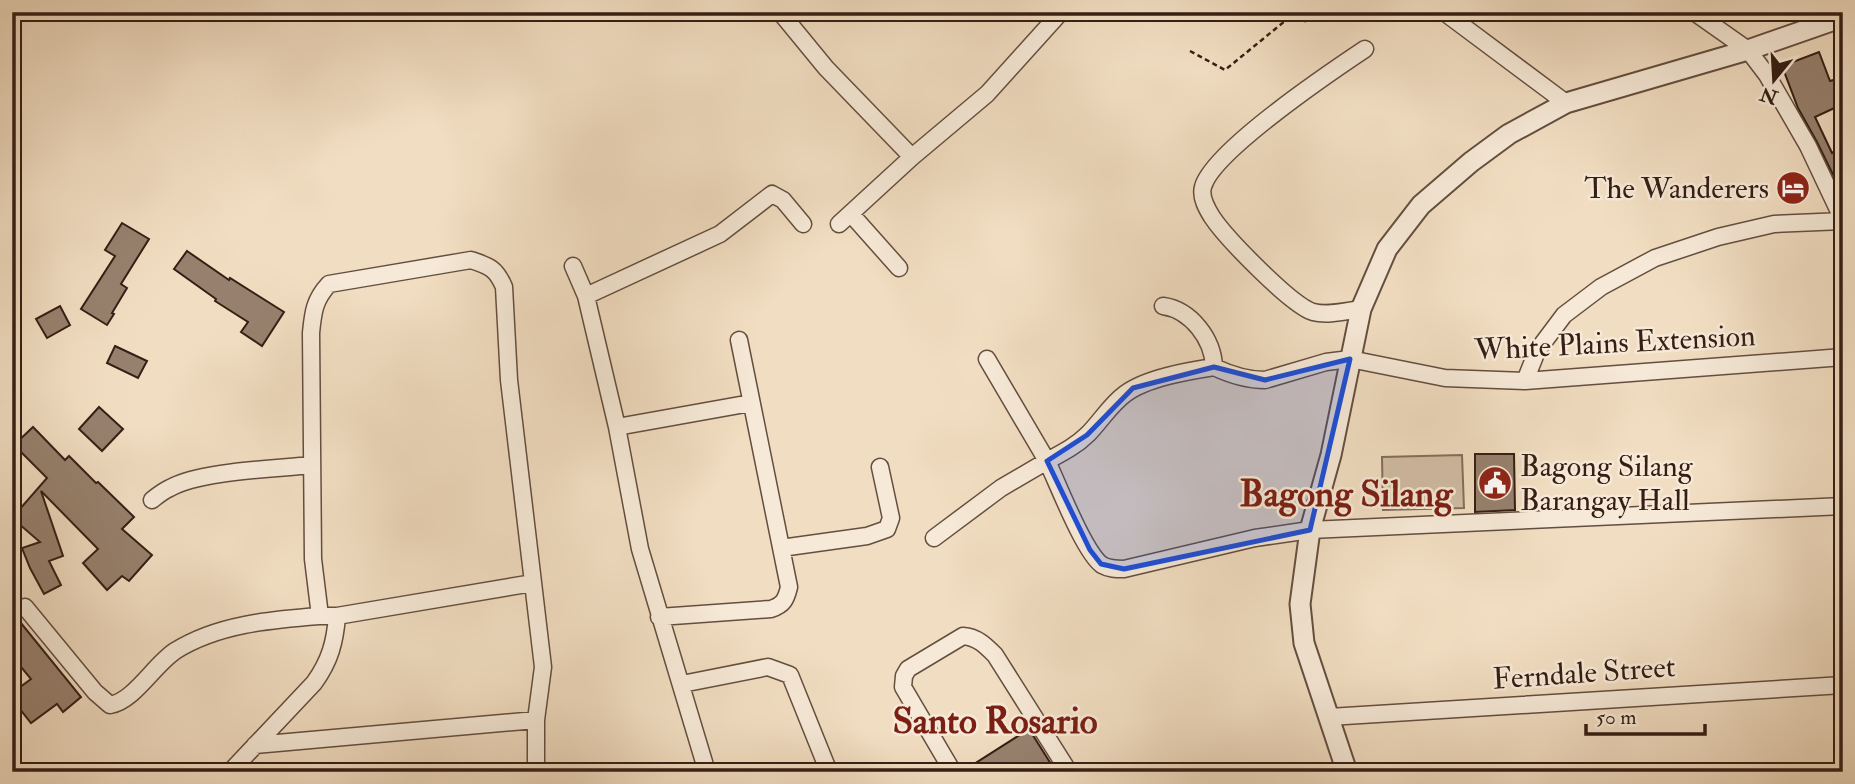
<svg xmlns="http://www.w3.org/2000/svg" width="1855" height="784" viewBox="0 0 1855 784" font-family="'IM FELL Double Pica',serif">
<rect width="100%" height="100%" fill="#f1ddc1"/>
<filter id="stains"><feTurbulence type="fractalNoise" baseFrequency=".00286" numOctaves="4"/><feColorMatrix values="0 0 0 0 .2 0 0 0 0 .09 0 0 0 0 .02 0 0 0 .5 -.17"/></filter>
<radialGradient id="worn" r=".72"><stop offset=".6" stop-color="#630" stop-opacity="0"/><stop offset="1" stop-color="#630" stop-opacity=".3"/></radialGradient>
<path fill="#d1bda4" stroke="#836e5c" stroke-width="2" d="M1462 455 1464 508 1383 510 1382 457Z"/>
<path fill="#97816e" stroke="#351e14" stroke-width="2" d="M1819 52 1830 81 1843 77V104L1815 117 1832 153 1843 147V195L1817 142 1798 108 1782 66Z
M122 223 149 239 121 284 127 288 112 313 114 314 107 325 81 309 115 256 105 250Z
M187 251 229 280 230 278 284 312 262 346 241 332 248 322 215 301 216 299 174 269Z
M60 306 70 325 47 338 36 319Z
M115 346 147 361 138 378 107 363Z
M99 407 123 429 102 451 79 429Z
M33 427 65 460 69 456 96 483 98 482 134 517 122 529 152 555 129 581 122 576 107 590 83 563 98 549 41 491 63 556 49 561 61 585 44 594 30 568 22 548 40 542 12 518 47 478 14 445Z
M1475 454H1514L1515 510 1475 512Z
M12 612 81 697 63 712 57 704 31 723 12 699V693L31 679 12 656Z
M1029 729 1056 772H963V771Z"/>
<g fill="none" stroke-linecap="round" stroke-linejoin="round">
<g stroke="#644e3f" stroke-width="11">
<path id="service" d="M12 667 15 671 12 678"/>
</g>
<g stroke="#644e3f" stroke-width="19">
<path id="minor" d="M780 12 826 68 912 157
M1444 12 1566 103
M1694 12 1748 50 1767 75 1808 146 1843 220
M851 214 899 268
M839 224 912 157 987 94 1061 12
M573 266 586 296 617 427 640 549 707 772
M586 296 720 234 772 194 783 200 803 224
M1163 306C1191 310 1213 339 1214 367 1231 375 1246 380 1265 380L1326 362 1350 359 1445 378 1525 381 1843 357
M1361 309C1346 311 1328 316 1313 312 1291 305 1226 238 1212 217 1207 209 1200 197 1203 187 1212 152 1332 71 1365 49
M987 359 1047 461C1062 453 1076 446 1088 434 1101 421 1110 405 1125 394 1146 378 1188 371 1214 367
M1525 381 1537 351 1564 315 1601 287 1655 258 1718 237 1774 224 1843 221
M617 427 751 403
M152 500C157 496 163 491 170 488 200 471 274 469 311 465
M934 538 1001 488 1047 461C1058 484 1084 552 1102 565 1109 569 1116 569 1124 569L1255 538 1310 530 1843 506
M781 548 867 536 887 529 891 518 880 467
M533 583 337 616H320L313 559 311 333C313 313 314 300 329 284L471 260C489 266 496 268 504 287L509 380 543 667 536 720V772
M25 607 95 692 110 705C134 701 154 665 175 651 218 624 270 620 320 616
M659 617 771 609C783 605 786 600 789 587L739 340
M682 684 768 667 790 675 829 772
M1329 717 1843 685
M255 745 536 720
M230 772 314 683C330 661 335 642 337 616
M953 772 903 687 904 676 908 669 963 636C977 637 985 645 995 655L1069 772"/>
</g>
<g stroke="#644e3f" stroke-width="23">
<path id="tertiary" d="M1347 772 1304 643 1300 604 1310 530 1331 455 1361 309 1387 249 1421 205 1471 162 1509 134 1566 103 1748 50 1843 17"/>
</g>
<path stroke="#351e14" stroke-width="2.5" stroke-dasharray="5 3.5" stroke-linecap="butt" d="M1299 12 1306 22
M1190 51 1225 70 1296 12"/>
<use href="#service" stroke="#f6e9d7" stroke-width="8"/>
<use href="#minor" stroke="#f6e9d7" stroke-width="16"/>
<use href="#tertiary" stroke="#f6e9d7" stroke-width="19"/>
</g>
<path fill="#1d4ed8" fill-opacity="0.2" stroke="#1d4ed8" stroke-width="5" stroke-linejoin="round" d="M1350 359 1310 530 1124 569 1101 564 1090 550 1047 461 1087 435 1133 388 1214 367 1265 380Z"/>
<defs>
<g id="hotel-disc" transform="scale(1.75)"><circle r="9.5" fill="#8f2418" stroke="#f6e9d7"/><path d="M-6-4.5h1.5V1H6V5H4.5V3h-9V5H-6ZM-4 0a1.8 1.8 0 1 1 3.6 0ZM.5 0V-2.5h3Q6-2.5 6 0Z" fill="#fff"/></g>
<g id="civic-disc" transform="scale(1.75)"><circle r="9.5" fill="#8f2418" stroke="#f6e9d7"/><path d="M-.6-6.5H3V-4.5H.6V-3L4-1V1h2V6H-6V1h2V-1L-.6-3ZM-1.2 2.5V6h2.4V2.5Z" fill="#fff"/></g>
</defs>
<g fill-rule="evenodd">
<use href="#hotel-disc" x="1793" y="188"/>
<use href="#civic-disc" x="1495" y="483"/>
</g>
<g text-anchor="middle" dominant-baseline="central" stroke-width="5" stroke-linejoin="round" paint-order="stroke">
<g font-size="30" fill="#351e14" stroke="#f6e9d7" text-anchor="end">
<text x="1769" y="188">The Wanderers</text>
<text x="1520" y="466" text-anchor="start">Bagong Silang<tspan x="1520" dy="34">Barangay Hall</tspan></text>
</g>
<g font-size="30" fill="#351e14" stroke="#f6e9d7">
<text transform="translate(1615 343) rotate(-3)">White Plains Extension</text>
<text transform="translate(1584 673) rotate(-4)">Ferndale Street</text>
</g>
<g font-size="37" font-weight="bold" fill="#7a1f14" stroke="#f6e9d7">
<text x="1346" y="494">Bagong Silang</text>
<text x="995" y="721">Santo Rosario</text>
</g>
</g>
<rect width="1855" height="784" fill="none" stroke="#f1ddc1" stroke-width="42"/>
<rect x="14" y="14" width="1827" height="756" fill="none" stroke="#351e14" stroke-width="3.5"/>
<rect x="21" y="21" width="1813" height="742" fill="none" stroke="#351e14" stroke-width="2"/>
<g transform="translate(1774 80) rotate(198)" stroke="#f6e9d7" stroke-width="5" paint-order="stroke">
<path d="M0-5L12 26L0 18L-12 26Z" fill="#351e14"/>
<text y="-10" font-size="19" font-weight="bold" text-anchor="middle" fill="#351e14">N</text>
</g>
<path d="M1586 724v10h119v-10" fill="none" stroke="#351e14" stroke-width="3.5"/>
<text x="1596" y="724" font-size="21" fill="#351e14" stroke="#f6e9d7" stroke-width="5" paint-order="stroke">50 m</text>
<rect width="100%" height="100%" filter="url(#stains)"/>
<rect width="100%" height="100%" fill="url(#worn)"/>
</svg>
